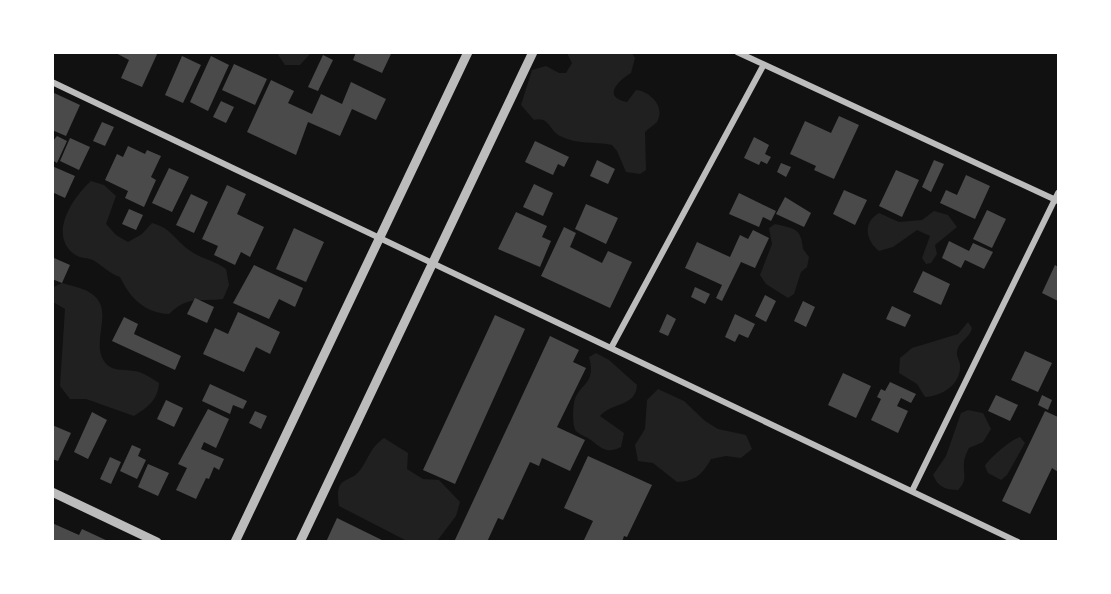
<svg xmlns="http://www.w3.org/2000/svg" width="1111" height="594" viewBox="0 0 1111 594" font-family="'IBM Plex Sans',sans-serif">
<rect width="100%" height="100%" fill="#111"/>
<path fill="#202020" d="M277 53H311L300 65H285Z
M567 53H632L635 58 631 73C619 80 601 97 627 102L636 90C649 91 666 106 657 122 654 125 648 129 645 132L646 170 640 174 626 172 617 151 612 145C594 141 578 145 560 136 549 130 549 116 534 120L521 105 532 70 546 66 559 73H566L572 63Z
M91 181 104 185 116 196 106 224 116 235 128 242 142 234 152 223C171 228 174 239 189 250 201 259 214 260 226 269L229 285 223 299C198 302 189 295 169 314 145 313 130 298 120 277 109 273 105 268 96 262 90 257 80 259 74 254 48 234 73 197 91 181Z
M934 211 948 215 957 227 935 245 937 254 931 263 926 264 922 258 930 236 917 230 893 247 879 251C865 240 863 222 879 213L899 222 922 220Z
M775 224C794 229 801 227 803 249L809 257 807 267 801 272 794 294 788 298 766 284 760 275 772 244 769 228Z
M62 283C70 286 81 287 89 292 117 308 90 340 104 361 111 372 123 369 134 371 143 372 151 378 159 383 158 400 148 407 134 416L86 399H70L60 386 65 309 53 302 54 287Z
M968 322 972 328C970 338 959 341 957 351 956 357 960 360 960 365 961 385 942 396 925 397L917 384 899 373 900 358 912 348 958 334Z
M596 353 609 360 637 385C636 407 612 402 600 416L624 433 621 447C605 455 601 447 588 438 584 436 579 434 576 431 572 425 573 410 574 403 578 383 597 386 589 357Z
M658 389 684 401 705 421 718 429 746 435 752 449 741 458 726 456 711 459C702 475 695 481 677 482L653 463 638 461 635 445 645 429 647 400Z
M968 410 983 413 991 429 983 442 969 448C967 452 964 458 964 463 963 475 968 480 958 490 946 490 938 487 933 475L946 456 961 413Z
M1020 437 1025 443 1007 475 1001 480 988 473 985 466C989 458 1012 439 1020 437Z
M384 438 408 453 407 469 423 479 439 480 460 502 456 516 437 541H407L339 506C334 473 350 485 361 469 370 456 370 448 384 438Z"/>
<path fill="#4a4a4a" d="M114 52H158L142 87 121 78 129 60Z
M356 52H390L391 54 382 73 353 60Z
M323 55 333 60 318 91 308 87Z
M182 56 201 65 183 103 165 95Z
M211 56 229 65 208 111 190 102Z
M234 64 267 79 255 105 222 90Z
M271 80 294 91 288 103 312 114 321 94 342 104 351 82 386 99 376 120 352 109 340 136 308 122 296 155 247 132Z
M52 92 80 105 66 136 52 130Z
M221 101 234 107 226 123 213 117Z
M839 116 859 125 834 179 814 170 816 166 790 154 805 121 831 133Z
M102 122 114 127 105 146 93 141Z
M57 136 67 141 57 163 52 160V142Z
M754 137 769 145 765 154 771 157 767 164 761 161 759 165 744 158Z
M70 138 90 147 79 170 60 161Z
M535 141 569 157 564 167 558 164 553 175 525 162Z
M128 146 145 154 147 150 161 156 151 177 156 180 144 207 125 198 128 191 105 180 117 154 123 157Z
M597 160 615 169 608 184 590 176Z
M934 160 944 164 931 192 922 187Z
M781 163 791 167 786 177 777 172Z
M52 166 75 176 65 198 52 192Z
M169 168 189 177 172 212 152 203Z
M896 170 919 180 902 217 879 206Z
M966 175 990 186 975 219 940 203 946 190 957 195Z
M534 184 553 193 543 216 523 207Z
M227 185 246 194 237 214 264 227 250 257 241 252 235 265 214 255 218 246 202 239Z
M844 190 867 200 855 225 833 214Z
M739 193 776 211 771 221 763 217 759 227 729 214Z
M191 194 208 202 194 233 176 225Z
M785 197 811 213 804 227 776 214Z
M586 204 618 218 606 244 575 229Z
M129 209 143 215 136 230 122 224Z
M987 210 1006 219 992 248 973 239Z
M516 212 547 226 542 237 551 241 540 267 498 249Z
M564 227 576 233 570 247 602 263 608 251 632 262 610 308 541 276Z
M294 228 324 242 306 282 276 269Z
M753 230 769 238 755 268 741 262 722 301 716 298 722 285 685 268 697 242 730 257 740 235 748 239Z
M949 241 969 251 973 243 993 252 984 269 965 260 961 268 942 258Z
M54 258 70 265 62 283 52 279Z
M254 265 303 288 295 307 279 299 269 319 233 303Z
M1055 265 1058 267V301L1042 293Z
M923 271 950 284 941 305 913 292Z
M695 287 710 294 705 304 691 297Z
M765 295 776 301 766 322 755 316Z
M195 298 214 307 207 323 187 314Z
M803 301 815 307 806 327 794 321Z
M892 306 911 315 905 327 886 319Z
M238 312 280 332 270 354 256 347 244 372 203 354 215 328 228 334Z
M667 314 676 319 668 336 659 332Z
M735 314 755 324 748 338 739 334 735 342 725 337Z
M495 315 525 329 455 484 423 470Z
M124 317 138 324 134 334 181 356 175 370 112 341Z
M550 336 579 350 573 362 586 368 557 427 585 440 570 471 542 458 539 466 530 462 503 520 498 518 487 542H454Z
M1025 351 1052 363 1038 392 1011 380Z
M843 373 871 386 856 418 828 405Z
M890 382 916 394 911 403 901 398 897 406 908 411 898 433 871 420 881 399 877 397 881 389 885 391Z
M210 384 247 401 243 409 233 405 230 414 202 401Z
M996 395 1018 405 1010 421 988 411Z
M1042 395 1052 400 1048 410 1038 405Z
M166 400 183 408 174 427 157 419Z
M208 409 229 419 216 448 204 442 201 449 224 459 219 470 214 467 209 479 206 478 196 499 176 490 187 468 178 464Z
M255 411 267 416 261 429 249 423Z
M1045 411 1058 417V472L1052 468 1030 514 1002 501Z
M92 412 107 420 88 459 74 452Z
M52 425 71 433 58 461 52 459Z
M132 445 141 449 138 456 146 460 137 479 120 471Z
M588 456 652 485 627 537 624 536 622 542H583L593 521 564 508Z
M110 457 121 462 111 484 100 479Z
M148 464 169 473 158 496 138 487Z
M337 518 386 542H326Z
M52 523 79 535 82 529 110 542H52Z"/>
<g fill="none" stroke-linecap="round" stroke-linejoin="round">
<path stroke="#bcbcbc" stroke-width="6" d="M737 52 1058 201
M52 82 1018 542
M611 348 763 66
M912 491 1058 193"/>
<path stroke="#bcbcbc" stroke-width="9" d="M52 492 157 542
M235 542 468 52
M300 542 533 52"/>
</g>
<rect width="1111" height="594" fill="none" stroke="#ffffff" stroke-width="108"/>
</svg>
